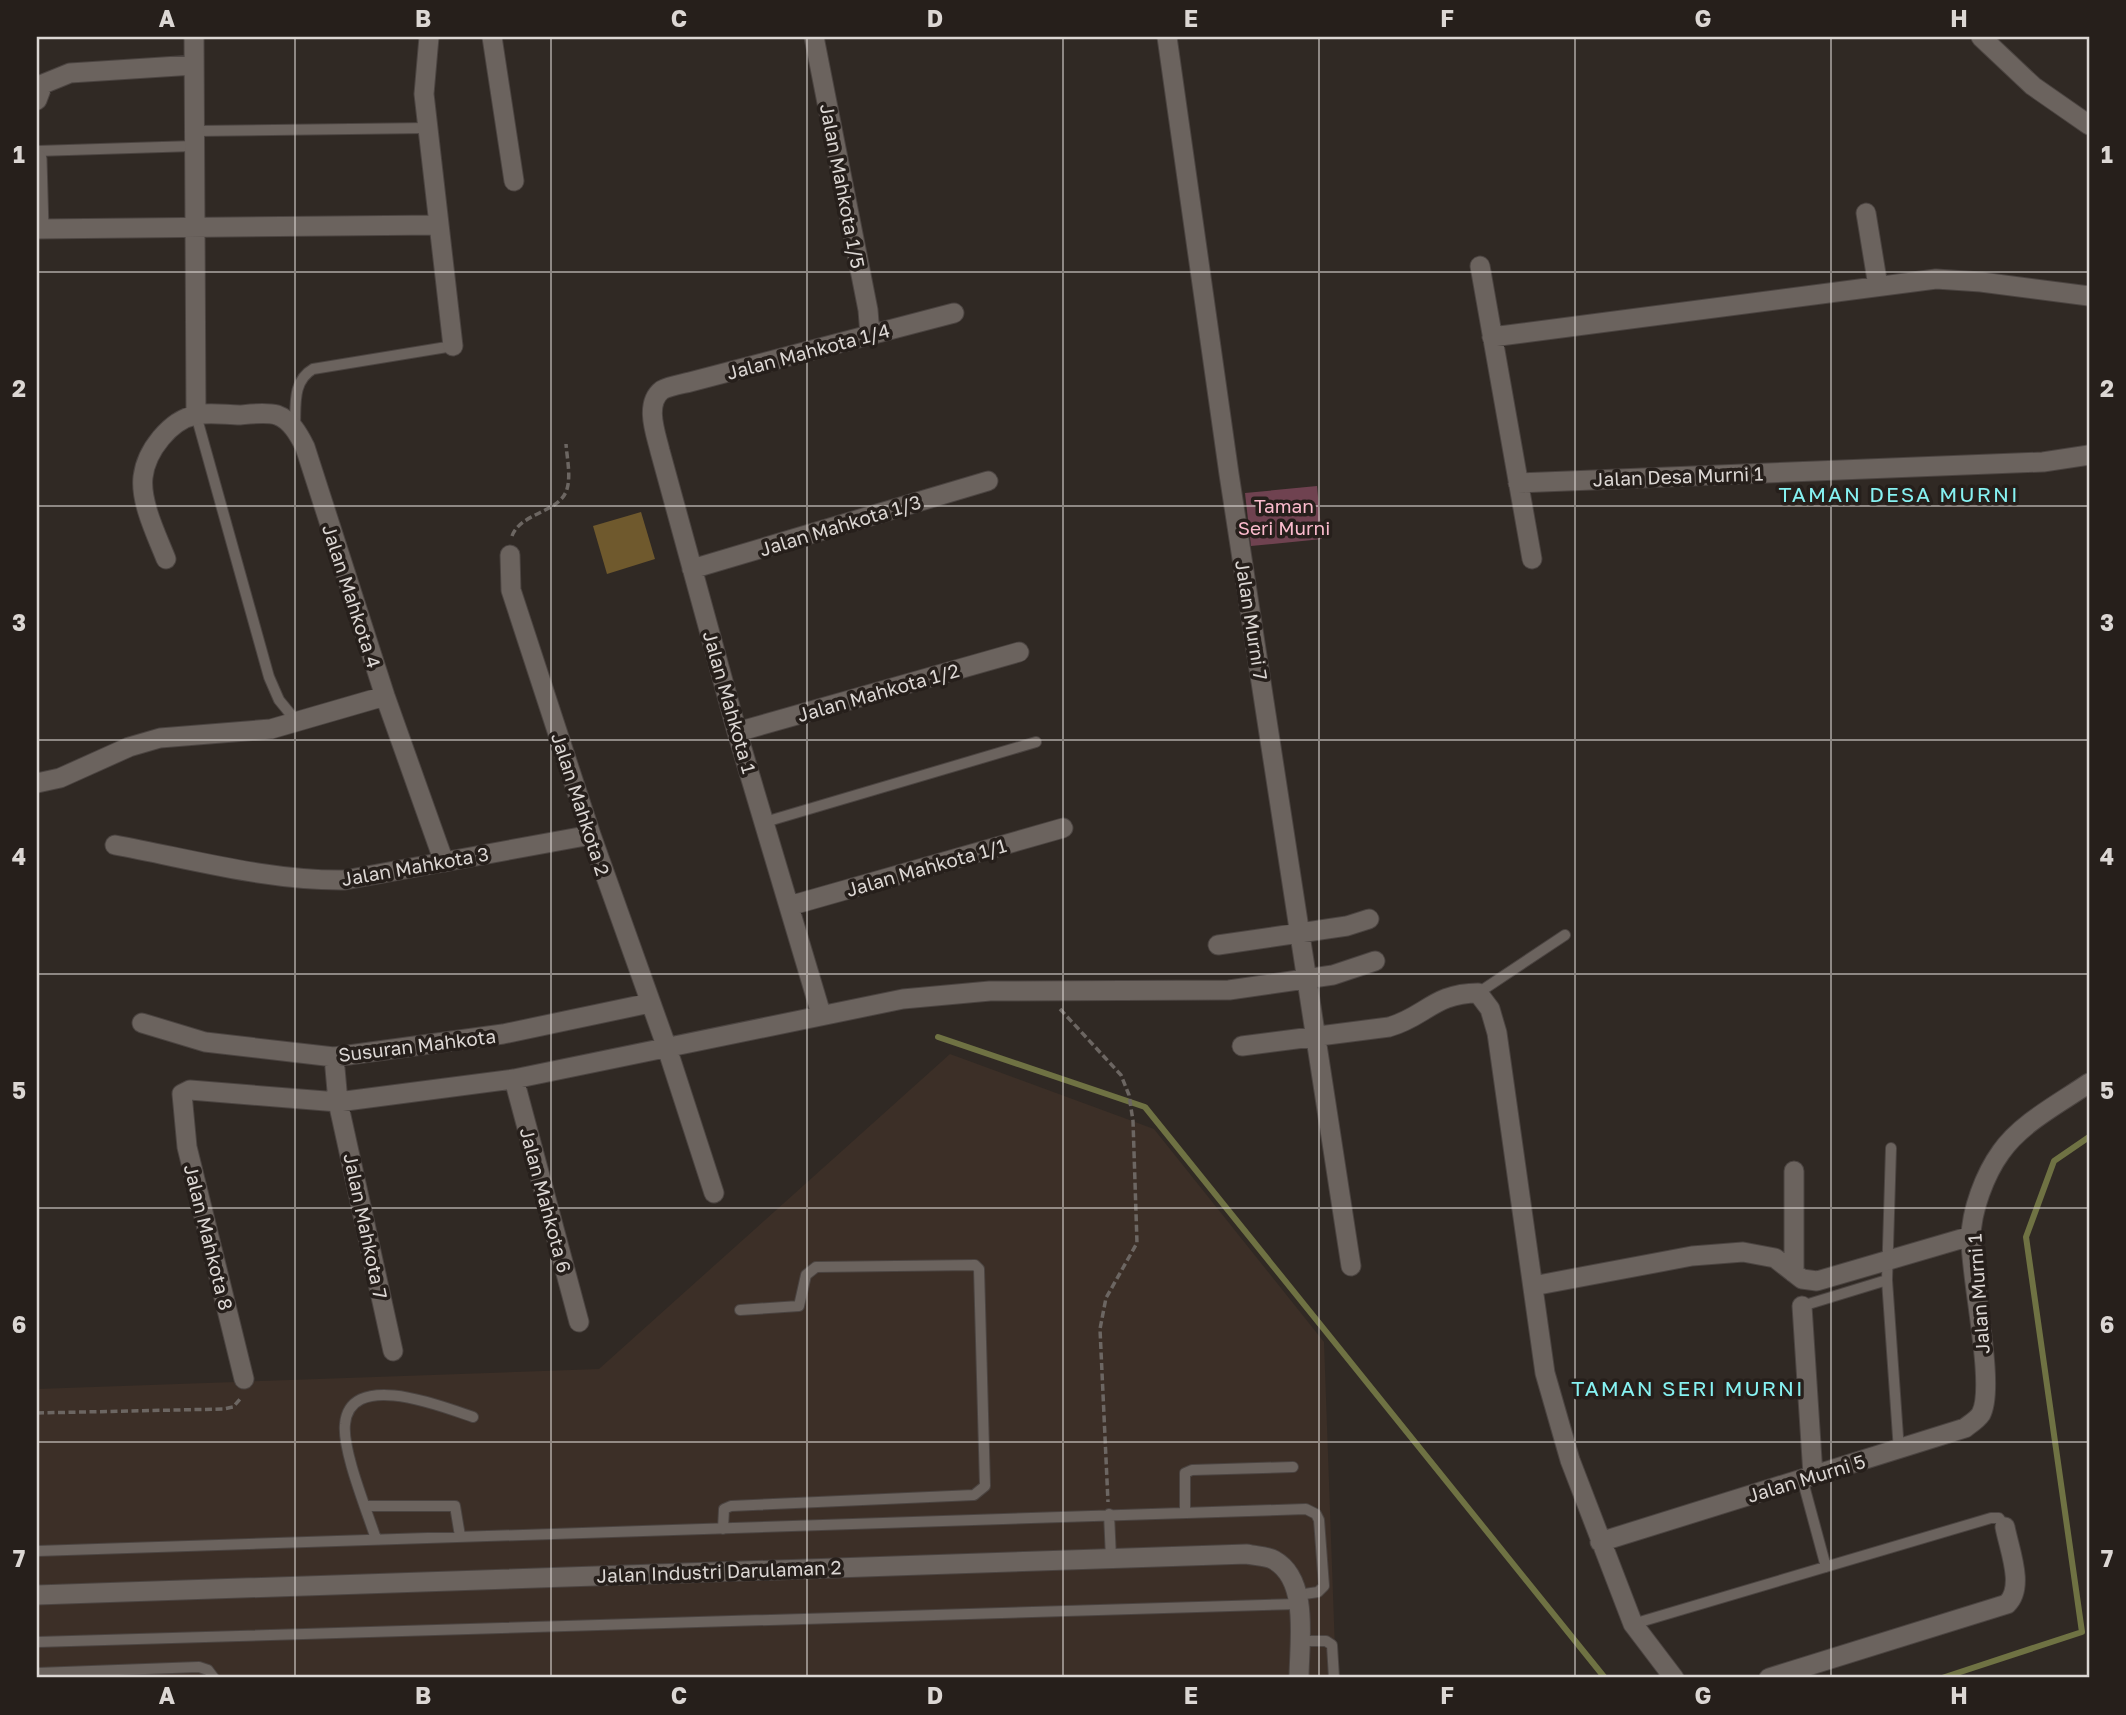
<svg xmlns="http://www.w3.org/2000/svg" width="2126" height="1715" viewBox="0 0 2126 1715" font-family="'Golos Text',sans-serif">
<rect width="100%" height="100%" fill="#302924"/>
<path fill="#3c2f27" d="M950 1054 1154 1129 1324 1342 1336 1678H37V1389L599 1369Z"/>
<path fill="#6f4250" d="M1317 486 1322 539 1251 546 1245 493Z"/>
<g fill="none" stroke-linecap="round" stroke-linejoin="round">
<path stroke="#6f7243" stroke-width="6" d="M938 1037 1145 1107 1605 1678
M1942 1678 2082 1632 2026 1237 2054 1161 2089 1137"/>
</g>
<path fill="#6f592d" d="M641 512 655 559 607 574 593 526Z"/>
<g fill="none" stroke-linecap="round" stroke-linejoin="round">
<g stroke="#4b4441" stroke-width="12">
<path id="service" d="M194 131 427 128
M37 151 194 146
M196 415 269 677 279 700 297 722
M295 427C296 406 292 381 313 369L453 346
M765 822 1036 742
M1478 993 1565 935
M1891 1148 1887 1280 1899 1451
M1802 1306 1887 1280
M1802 1478 1826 1567
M366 1506H455L460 1536
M1185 1513V1473L1192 1470 1293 1467
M1109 1514 1111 1558
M723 1529 724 1509 731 1506 974 1495 985 1486 979 1269 975 1265 816 1267 806 1275 799 1306 740 1310
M376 1539C367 1511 342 1450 345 1424 350 1369 444 1407 473 1417
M37 1551 1306 1509 1316 1514 1319 1520 1324 1586 1318 1592 1298 1595
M1633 1624 1991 1518H1999L2005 1527
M1299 1641H1326L1332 1645 1334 1678
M37 1642 1298 1604
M37 1673 199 1667 208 1670 214 1678"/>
</g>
<g stroke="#4b4441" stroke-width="21">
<path id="minor" d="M194 37 196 415
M429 37 424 94 453 346
M492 37 514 181
M814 37 868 310 870 335
M1167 37 1229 474 1351 1266
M1981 37 2033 86 2089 125
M37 100 43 84 70 73 194 65
M37 159 39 229
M1866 213 1878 286
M37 229 438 225
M1480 266 1532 559
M1492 337 1936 279 1981 282 2089 296
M1518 483 2043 462 2089 455
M510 555 511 590 591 835 667 1048 714 1193
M166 559C157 536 140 502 143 477 146 451 170 420 196 415 210 412 226 415 240 415 251 414 266 412 277 415 291 420 299 435 305 447L385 696 444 862
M692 569 988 481
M737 732 1019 652
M37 783 60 778 129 747 160 738 271 729 385 696
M115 845C191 859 268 881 345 880L591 835
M789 906 1063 828
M1218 945 1347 926 1369 919
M821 1014 737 732 660 451C656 434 644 404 662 390 669 386 682 384 690 382L954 313
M142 1023 205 1042 334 1057 503 1034 650 1003
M1242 1046 1389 1027C1425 1017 1434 993 1478 993L1490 1009 1497 1033 1545 1373 1570 1460 1633 1624 1674 1678
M334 1057 338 1102 393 1351
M514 1079 579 1322
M1794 1273V1171
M1533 1286 1692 1256 1743 1252 1775 1258 1802 1279 1817 1281 1971 1236
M1802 1306 1813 1475
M244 1379 187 1147 182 1094 190 1090 338 1102 514 1079 903 999 990 991 1229 990 1333 975 1375 961
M1600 1542 1965 1428C1970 1424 1977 1420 1981 1414 1996 1386 1970 1276 1971 1238 1971 1211 1985 1174 2001 1152 2021 1123 2060 1103 2089 1083
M37 1595 1247 1554C1255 1556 1267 1556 1274 1560 1310 1580 1299 1644 1299 1678
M1769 1678 2007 1604C2025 1587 2009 1549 2005 1527"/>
</g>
<path stroke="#6c6662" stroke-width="3.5" stroke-dasharray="7 3.5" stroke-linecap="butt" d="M512 536C521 512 560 513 567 489 571 476 567 458 566 444
M1060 1009 1121 1075 1129 1095 1133 1121 1137 1243 1106 1298 1100 1329 1108 1502
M37 1413 223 1409 233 1407 241 1398"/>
<use href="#service" stroke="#6b635e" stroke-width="10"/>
<use href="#minor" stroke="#6b635e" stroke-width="19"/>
</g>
<path fill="none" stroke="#dcd7d4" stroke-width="2" stroke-opacity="0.55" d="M295 37V1678M551 37V1678M807 37V1678M1063 37V1678M1319 37V1678M1575 37V1678M1831 37V1678M37 272H2089M37 506H2089M37 740H2089M37 974H2089M37 1208H2089M37 1442H2089"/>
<g text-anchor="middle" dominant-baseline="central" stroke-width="7" stroke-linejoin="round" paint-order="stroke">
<g font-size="19" fill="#dcd7d4" stroke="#261f1b">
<text transform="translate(843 186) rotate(79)">Jalan Mahkota 1/5</text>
<text transform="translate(808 351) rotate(-15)">Jalan Mahkota 1/4</text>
<text transform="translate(1678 476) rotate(-2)">Jalan Desa Murni 1</text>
<text transform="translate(840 525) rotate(-17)">Jalan Mahkota 1/3</text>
<text transform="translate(352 596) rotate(72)">Jalan Mahkota 4</text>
<text transform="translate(1252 620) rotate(81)">Jalan Murni 7</text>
<text transform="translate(878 692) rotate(-16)">Jalan Mahkota 1/2</text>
<text transform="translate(730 702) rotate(74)">Jalan Mahkota 1</text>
<text transform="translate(581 804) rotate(72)">Jalan Mahkota 2</text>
<text transform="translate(415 866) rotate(-10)">Jalan Mahkota 3</text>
<text transform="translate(926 867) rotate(-16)">Jalan Mahkota 1/1</text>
<text transform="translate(417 1045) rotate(-7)">Susuran Mahkota</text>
<text transform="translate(546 1200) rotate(75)">Jalan Mahkota 6</text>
<text transform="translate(366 1226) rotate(78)">Jalan Mahkota 7</text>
<text transform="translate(209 1237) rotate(76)">Jalan Mahkota 8</text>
<text transform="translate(1978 1294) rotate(-94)">Jalan Murni 1</text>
<text transform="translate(1806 1478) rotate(-17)">Jalan Murni 5</text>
<text transform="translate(719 1571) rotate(-2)">Jalan Industri Darulaman 2</text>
</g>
<g font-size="19" fill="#fbbbcd" stroke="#261f1b">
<text x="1284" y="505">Taman<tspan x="1284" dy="22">Seri Murni</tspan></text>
</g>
<g font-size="21" letter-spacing="2" fill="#86f2f2" stroke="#261f1b">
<text x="1899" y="494">TAMAN DESA MURNI</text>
<text x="1688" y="1388">TAMAN SERI MURNI</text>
</g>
</g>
<rect width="2126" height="1715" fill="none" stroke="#261f1b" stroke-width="77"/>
<rect x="38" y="38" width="2050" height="1638" fill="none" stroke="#dcd7d4" stroke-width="2.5"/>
<g font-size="23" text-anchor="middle" font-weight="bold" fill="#dcd7d4">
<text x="167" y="27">A</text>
<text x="423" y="27">B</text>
<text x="679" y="27">C</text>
<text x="935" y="27">D</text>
<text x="1191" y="27">E</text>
<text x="1447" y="27">F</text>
<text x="1703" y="27">G</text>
<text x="1959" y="27">H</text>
<text x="19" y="163">1</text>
<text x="2107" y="163">1</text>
<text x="19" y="397">2</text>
<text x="2107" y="397">2</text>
<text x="19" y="631">3</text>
<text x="2107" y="631">3</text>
<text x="19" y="865">4</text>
<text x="2107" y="865">4</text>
<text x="19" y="1099">5</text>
<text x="2107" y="1099">5</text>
<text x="19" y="1333">6</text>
<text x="2107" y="1333">6</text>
<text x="19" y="1567">7</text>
<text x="2107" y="1567">7</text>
<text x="167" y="1704">A</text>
<text x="423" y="1704">B</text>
<text x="679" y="1704">C</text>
<text x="935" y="1704">D</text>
<text x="1191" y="1704">E</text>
<text x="1447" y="1704">F</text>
<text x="1703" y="1704">G</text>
<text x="1959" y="1704">H</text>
</g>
</svg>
